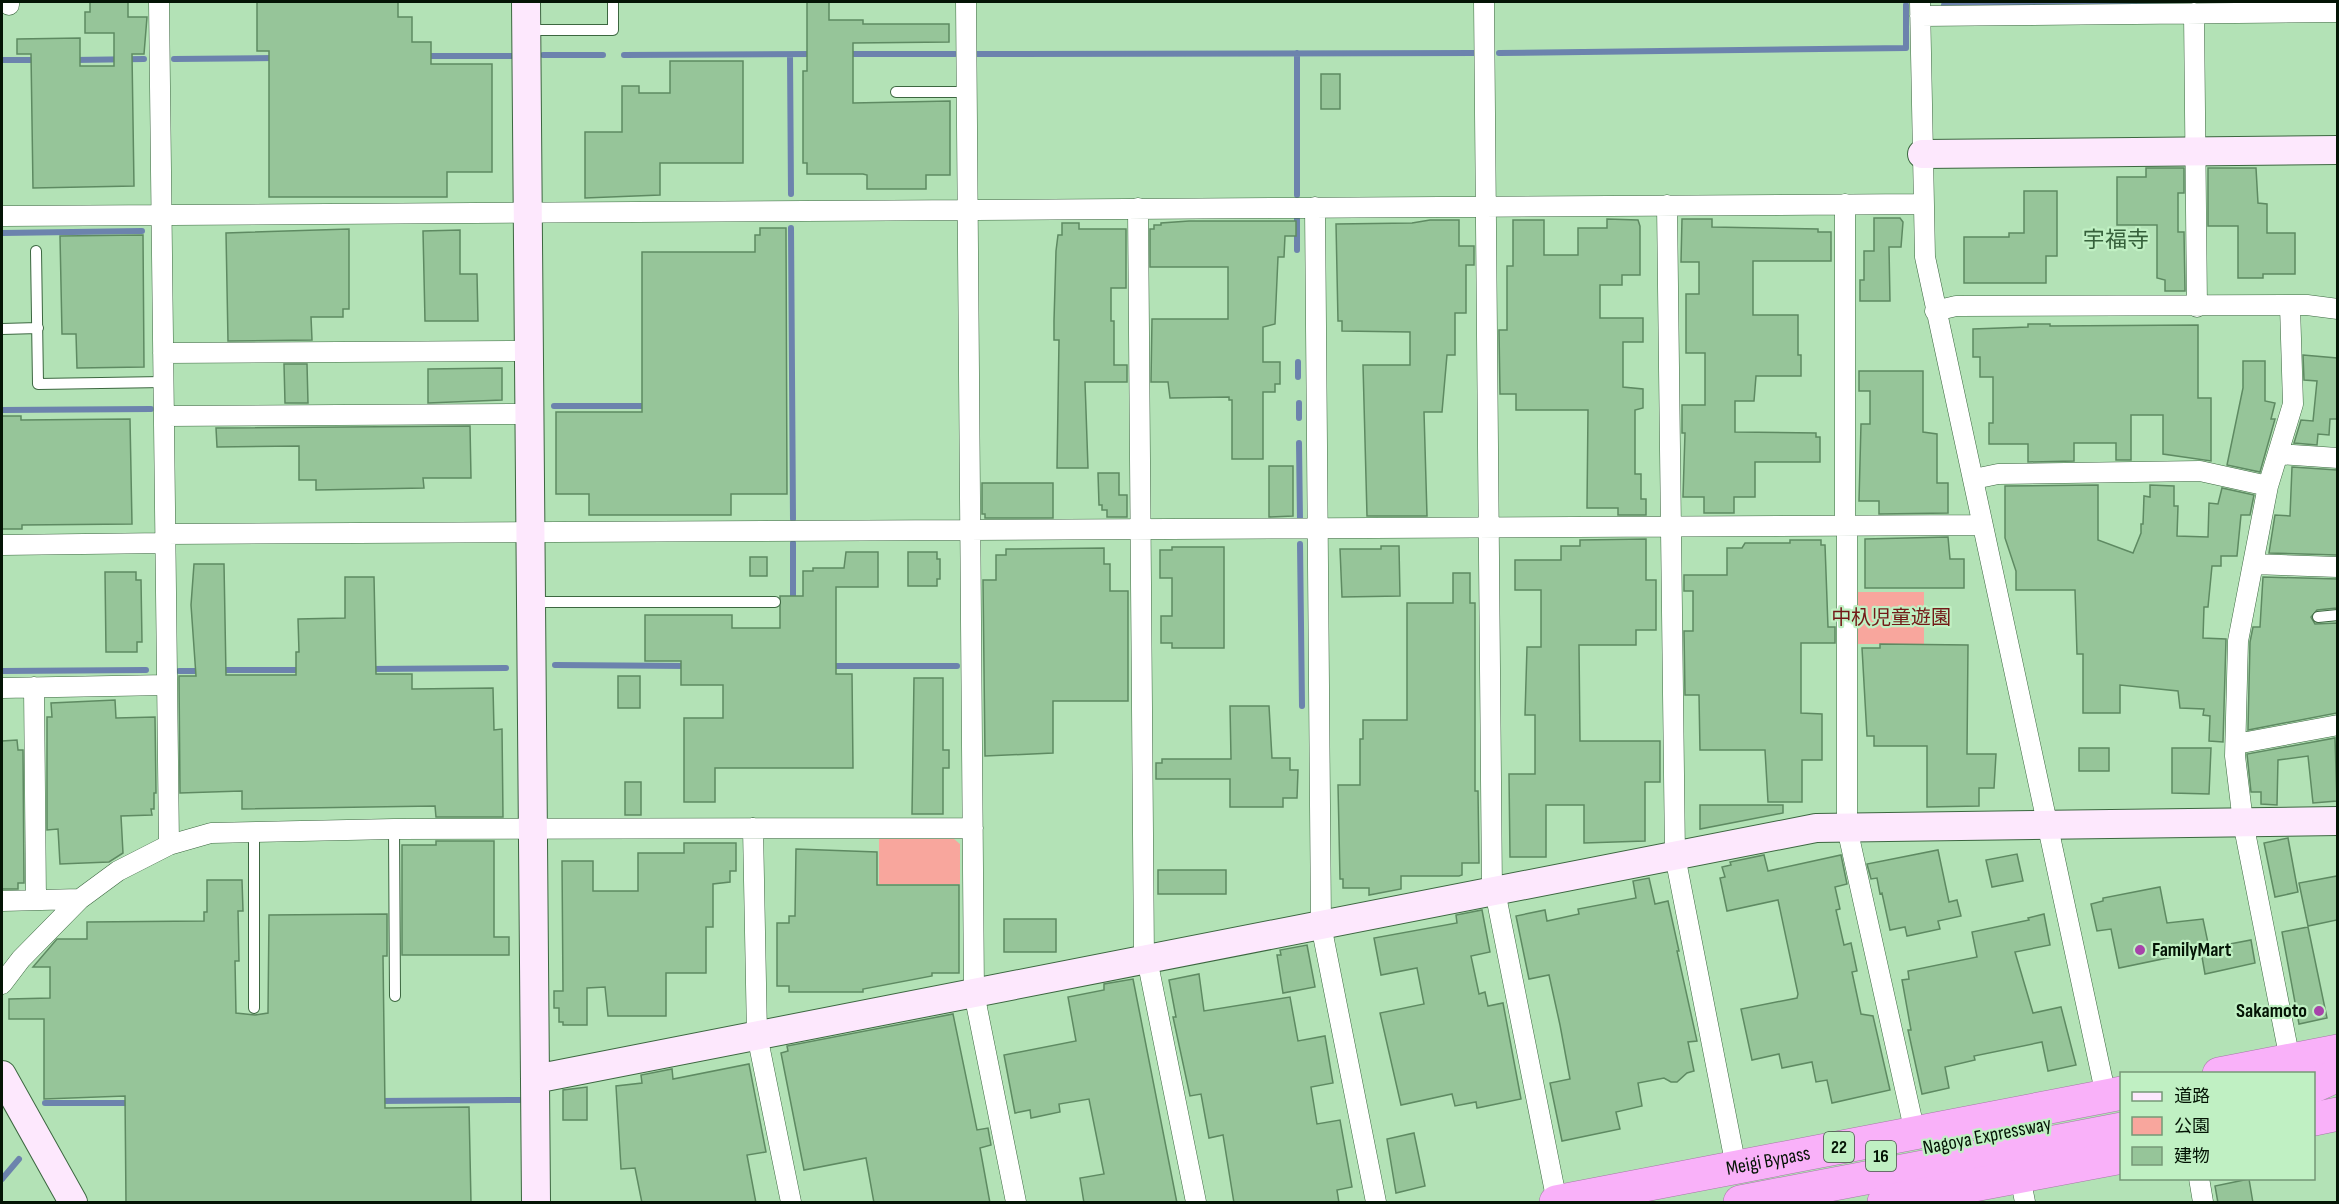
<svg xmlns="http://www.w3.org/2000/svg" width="2339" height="1204" viewBox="0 0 2339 1204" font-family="'Sofia Sans Condensed','Noto Sans JP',sans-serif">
<rect width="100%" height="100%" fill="#b3e2b6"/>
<path fill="#f8a69d" d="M1858 592H1924V644H1858Z
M879 839H954L960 844V884H879Z"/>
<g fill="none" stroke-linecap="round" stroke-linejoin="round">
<path stroke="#6c83ad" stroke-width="6" d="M1944 5 2298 3
M1297 53V195
M1499 53 1906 48V5
M847 54H955
M976 54 1476 53
M543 55H603
M624 55 813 54
M790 55 791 194
M423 56H513
M174 59 275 58
M2 60H37
M74 60 144 59
M1297 219V250
M791 228 793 519
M2 233 142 231
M1298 362V377
M1299 403V418
M554 406H650
M2 410 151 409
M1299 443 1300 520
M793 543V602
M1300 544 1302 706
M555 665 689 666
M828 666H957
M368 669 506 668
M218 670H304
M2 671 146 670
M179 671H202
M377 1101 520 1100
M45 1103H132
M2 1179 19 1159"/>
</g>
<path fill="#96c599" stroke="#5e8a62" stroke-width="1.5" d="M90 2H128V17H147L144 54H132L134 186 33 188 31 54H17V39L80 38V66H114V33H85V12H90Z
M257 2H398V17H412V42H431V64H492V172H447V197H269V51H257Z
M807 2H829V20H863V24H949V42L853 43V103L950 101V175H926V189H867V175L863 174H807V163H803V71H807Z
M670 61H743V163H660V195L585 198V132H622V86H639V93H670Z
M1321 74H1340V109H1321Z
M2146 168H2184V193H2178V232H2184L2185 291H2165V280L2157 278V225H2117V177H2146Z
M2208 168H2256L2258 203 2267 204V233H2295V274H2263V278H2238V226H2208Z
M2024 191H2057V256H2046V283H1964V237H2009V233H2024Z
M1874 218H1900L1903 222 1901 247H1889L1890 301H1860V280H1864V251H1874Z
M1607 219 1638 220 1640 226V275H1622V285H1600V318H1643V342H1623V387L1643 389V408L1635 410V474H1641V499H1646V515H1618V508H1587L1588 410H1516V394H1500L1499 330H1507V266H1513V220H1544V255H1578V228H1607Z
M1682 219H1712V227L1818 229V232H1831V261H1753V315H1798V355H1801V376H1756L1754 401H1735V432L1816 433V437H1820V462H1755V497H1734V513H1704V497H1683L1685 433H1682V405H1705V353H1686V294H1699V262H1681Z
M1430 220H1459V246H1474V265H1466V313H1455V355H1447L1442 412H1424L1427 516H1367L1363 365H1410V332L1342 331V321H1338L1336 224 1412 223Z
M1189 221H1296V236H1285L1284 257H1278L1275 324 1263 327V362H1280V384H1275V392H1263V459H1232V400H1229V397L1170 398 1168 382H1151L1152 319H1228V267H1150V229H1154V225H1161V223Z
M1062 223H1079V229H1126V288H1111V321H1114V365H1127V382H1085L1088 468H1057L1059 340H1054V321L1056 251 1058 235H1062Z
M760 228H786L787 494H731V515H589V494H556V412H642V252H755V235H760Z
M349 229V309H343V317H311L312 340 228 341 226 233Z
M460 230V274H477L478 321H425L423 231Z
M143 235 144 367 77 368 76 334H62L60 236Z
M2028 324H2050V326L2198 325V398H2211V461L2163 454V415H2131V460H2116V443H2074V461L2028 462V444H1989V423H1993V377H1980V357H1973V329L2028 327Z
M2303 355 2337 358V419H2330L2329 435 2318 434 2317 445 2294 443 2301 420 2313 421 2317 381 2304 380Z
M2243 361H2265V401L2275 403 2271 419H2275L2260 472 2227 465 2243 388Z
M284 364H307L308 403H285Z
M502 368V400L428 403V369Z
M1859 371H1923V432L1937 434V483H1948V513L1879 514V501H1859L1861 424H1870V391H1859Z
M2 416H21V420L130 419 132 524 22 525V529H2Z
M470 426 471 478H423L424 488 316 490V480H299V446L217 447 216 428Z
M1269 466H1293V516L1269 517Z
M2292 467 2337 470V555L2269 553 2275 515 2290 516Z
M1098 473H1119V495H1127V517H1107V510H1102V505H1099Z
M982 483H1053V518H985V514H982Z
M2098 485V540L2133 553 2141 533V524H2143L2144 496 2150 497V485L2174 486V506H2178L2177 536 2208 537 2209 503 2218 504 2222 488 2254 495 2250 515H2241L2237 556H2221V566H2212L2208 607H2204L2203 638 2226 639 2223 742 2209 741 2210 716 2203 715 2204 709 2180 708 2178 691 2120 685V713H2083V654H2077L2075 590H2016V571L2005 538V486Z
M1948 537 1950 559H1964V588H1865V539Z
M1646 539V580H1656V630H1636V645H1579L1580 741H1660V782H1645V841L1584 843V805H1546V857H1510L1509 774H1535V715H1525L1527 647H1541V590H1515V560H1561V546H1580V540Z
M1790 540H1821V545H1825L1828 627H1835V643H1801V713L1822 714V760H1802V802H1768L1765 750H1700L1699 695H1685L1684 631H1693V591H1684V575H1727V548H1742L1745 543H1790Z
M1381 546H1399L1400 596 1342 597 1340 549H1381Z
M1172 547H1224V648H1172V643H1161V616H1172V578H1160V550H1172Z
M1104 548V564H1110V591H1128V701H1053V753L985 756 983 580H996V555H1006V549Z
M846 552H878V587H836V674H852L853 768H715V802H684V718H723V685H681V661H645V615H732V628H780V596H803V571H813V568H844Z
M908 552H937V559H940V579H937V586H908Z
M750 557H767V576H750Z
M194 564H224L226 675H296V652H299L298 619 345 618V577H374L376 674H412V689L493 688 494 730 502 729 503 817H436L435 806 242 809V791L180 793 179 676H196L191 605Z
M105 572H136V580H141L142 642H137V652H106Z
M1453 573H1470V603H1475V791H1478L1479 863H1462V875L1459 876H1401V889L1369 895V888H1343V879H1340L1338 785H1360V739H1363V720H1407V603H1453Z
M2263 577 2337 579V608L2317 610 2311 617 2315 624 2337 623V713L2248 730 2250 642 2253 627H2260Z
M1880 644 1968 645 1967 754H1996L1994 788H1979V806L1927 807V746H1874V736H1867L1862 648H1880Z
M618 676H640V708H618Z
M914 678H943V750H949V768H943V814H912Z
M115 700 116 718 155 717 156 793H154V809H151L152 815 121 816 123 853 109 862 60 864 58 829 47 830V717H52L51 703Z
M1230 706H1269L1272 758H1290V770H1298L1297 798H1283V807H1230V779H1156V763H1162V759H1231Z
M2335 738 2337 801 2313 803 2308 756 2278 760 2277 805 2261 804V792H2251L2247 754Z
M17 740 18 750H23L24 883H18V889H2V741Z
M2079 748H2109V771H2079Z
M2172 748H2211L2209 794 2172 793Z
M625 782H641V815H625Z
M1700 805H1783V813L1700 829Z
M2288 838 2298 892 2275 897 2264 843Z
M436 841H494V937H509V955H402V845H436Z
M684 843H736V871H730V882L713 884V927H706V973H666V1016H608L605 987 587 988V1025H563V1022H559V1008H554V991H563L562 861H593V891H638V853H684Z
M796 849 877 852V885H959V973H932V976L863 989V992H789V986H777V923H789V916H795Z
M1938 850 1949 902 1957 900 1961 916 1938 921 1940 929 1907 936 1905 927 1890 930 1882 893 1880 894 1877 878 1871 879 1867 864Z
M2017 854 2023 881 1992 887 1986 860Z
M1764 855 1768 871 1841 855 1847 884 1835 887 1840 909 1836 910 1844 945 1851 943 1857 971 1852 972 1861 1014 1873 1016 1890 1090 1832 1103 1827 1080 1816 1082 1812 1062 1782 1068 1779 1054 1752 1060 1741 1009 1797 998 1798 994 1778 900 1727 911 1720 878 1725 877 1722 867 1731 865 1730 862Z
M1158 870H1226V894H1158Z
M2337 876V920L2308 926 2299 883Z
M1649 878 1655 904 1668 901 1679 951H1677L1697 1041 1688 1042 1694 1071 1687 1073 1677 1082H1671L1664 1078 1638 1083 1642 1106 1616 1112 1620 1129 1562 1141 1550 1083 1570 1079 1560 1025 1549 975 1529 979 1516 916 1545 910 1547 921 1579 914 1578 909 1636 898 1633 881Z
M207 880H242L243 911H238L239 961H235L236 1013 255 1015 268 1013 269 915 387 914V956H383L385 1108 469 1107 471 1203H126L125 1096 44 1099V1019H9V999L50 998V967H33L57 939H87V922L204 921V912H207Z
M2160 887 2167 923 2203 919 2209 948 2251 940 2255 963 2205 974 2201 951 2119 968 2111 929 2097 931 2091 904 2103 901V898Z
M1482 910 1490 952 1471 956 1479 994 1485 992 1488 1006 1503 1003 1521 1099 1477 1108 1476 1102 1455 1106 1452 1094 1401 1105 1380 1013 1424 1004 1417 968 1381 975 1374 938 1457 923 1456 915Z
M2044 914 2050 945 2015 952 2033 1013 2061 1007 2076 1065 2048 1071 2042 1042 1974 1056 1975 1060 1945 1067 1949 1088 1922 1094 1908 1030H1911L1902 980 1909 979 1908 971 1977 957 1972 932 2029 920 2028 918Z
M1004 919H1056V952H1004Z
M2308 927 2327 1018 2299 1024 2282 932Z
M1307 945 1315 987 1283 993 1277 955H1281L1280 950Z
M1199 974 1204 1011 1290 997 1298 1041 1325 1036 1333 1083 1311 1087 1317 1124 1340 1120 1352 1187 1337 1190 1339 1203H1234L1223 1135 1209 1138 1201 1094 1190 1096 1173 1017H1176L1169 980Z
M1133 979 1177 1203H1084L1080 1178 1104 1174 1089 1099 1059 1104 1060 1112 1031 1118 1030 1110 1015 1113 1004 1055 1076 1041 1068 997 1104 990V984Z
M953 1014 977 1130 988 1128 991 1145 980 1148 990 1203H874L866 1158 804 1170 781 1053 788 1051 787 1046Z
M749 1064 766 1152 747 1155 756 1203H642L635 1168 621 1169 616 1086 642 1083 641 1075 672 1069 673 1079Z
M587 1087V1120H563V1090Z
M1414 1133 1425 1186 1396 1193 1387 1139Z
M2249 1179 2253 1203H2218L2215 1186Z"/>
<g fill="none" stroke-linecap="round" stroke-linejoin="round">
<g stroke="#3c6740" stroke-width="12">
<path id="lane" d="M528 30H613V2
M896 92H967
M36 251 38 384 164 382
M2 329 38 328
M532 602H775
M2318 617 2338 615
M394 829 395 996
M254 1008V830"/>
</g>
<g stroke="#3c6740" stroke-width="21">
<path id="street" d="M9 2V5
M159 2 169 845
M966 2 974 993 1016 1202
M1484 2 1492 891
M1920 2 1925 257 2106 1096
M2194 13 2197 307
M1920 16 2338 12
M1845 204V526
M1667 205 1675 856 1736 1167
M1315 207 1321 925 1376 1202
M1138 208 1144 959
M2 216 1922 204
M1935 311 1956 306 2307 305 2338 309
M163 353 529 351
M164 416 529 414
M2278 454 2338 458
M1974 479 1998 474 2200 471 2268 486
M1847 526V828L1915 1133
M165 534 1983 525
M2 545 165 543
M2253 564 2338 567
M34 687 36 900
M2 688 167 685
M2236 744 2338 725
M753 828 757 1035 791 1202
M1495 891 1557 1202
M2 901 80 899
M1147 959 1196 1202
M2 984 21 959 80 899 118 871 169 845 211 833 394 829 973 828
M2290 1060 2243 822 2235 756 2238 641 2268 486 2293 404 2290 306
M2020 1176 2025 1202
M2199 1178 2203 1202"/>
</g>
<g stroke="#3c6740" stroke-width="30">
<path id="secondary" d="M526 2 536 1202
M1922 154 2338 150
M2 1075 73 1202
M535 1079 1816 828 2338 821"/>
</g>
<g stroke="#a37aa4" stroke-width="34">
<g id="highway">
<path d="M2219 1074 2338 1051"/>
<path d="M2314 1086 2338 1075"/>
<path d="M2314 1119 2338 1114"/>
<path id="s1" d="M1556 1202 2122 1093"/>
<path d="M1740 1202 2122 1129"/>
<path d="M1884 1202 2122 1157"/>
</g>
</g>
<use href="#lane" stroke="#fff" stroke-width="10"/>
<use href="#street" stroke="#fff" stroke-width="20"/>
<use href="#secondary" stroke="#fde8fd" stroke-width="28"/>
<use href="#highway" stroke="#f9b1f9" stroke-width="33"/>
</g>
<g fill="#a744aa" stroke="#c0f0c3" stroke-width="2">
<circle cx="2140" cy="950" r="6"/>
<circle cx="2319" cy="1011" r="6"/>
</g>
<g text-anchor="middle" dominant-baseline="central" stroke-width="4.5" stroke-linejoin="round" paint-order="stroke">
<g fill="#c0f0c3" stroke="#3c563e" stroke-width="1.5">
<rect x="1824" y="1132" width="30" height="30" rx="4.5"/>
<rect x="1866" y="1141" width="30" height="30" rx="4.5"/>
</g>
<g font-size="18" font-weight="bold" fill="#041405">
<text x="1839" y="1147">22</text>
<text x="1881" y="1156">16</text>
</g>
<g font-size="20" fill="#721917" stroke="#c0f0c3">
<text x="1891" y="618">中杁児童遊園</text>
</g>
<g font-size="20" font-weight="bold" fill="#041405" stroke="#c0f0c3" text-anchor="start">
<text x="2152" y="950">FamilyMart</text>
<text x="2307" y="1011" text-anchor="end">Sakamoto</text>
</g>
<g font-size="20" fill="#041405" stroke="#c0f0c3">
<text transform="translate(1987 1136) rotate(-11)">Nagoya Expressway</text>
<text stroke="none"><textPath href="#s1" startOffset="216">Meigi Bypass</textPath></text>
</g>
<g font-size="22" fill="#35603a" stroke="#c0f0c3">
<text x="2116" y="240">宇福寺</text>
</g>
</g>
<rect width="2339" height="1204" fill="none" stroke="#041405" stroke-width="6"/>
<rect x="2120" y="1072" width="195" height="108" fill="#c0f0c3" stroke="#759877" stroke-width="1.5"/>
<rect x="2132" y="1092" width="30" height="9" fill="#fde8fd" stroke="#759877" stroke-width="1.5"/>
<text x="2174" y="1102" font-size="18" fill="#041405">道路</text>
<rect x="2132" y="1117" width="30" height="18" fill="#f8a69d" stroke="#759877" stroke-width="1.5"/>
<text x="2174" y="1132" font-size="18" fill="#041405">公園</text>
<rect x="2132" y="1147" width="30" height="18" fill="#96c599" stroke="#759877" stroke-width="1.5"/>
<text x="2174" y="1162" font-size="18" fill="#041405">建物</text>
</svg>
